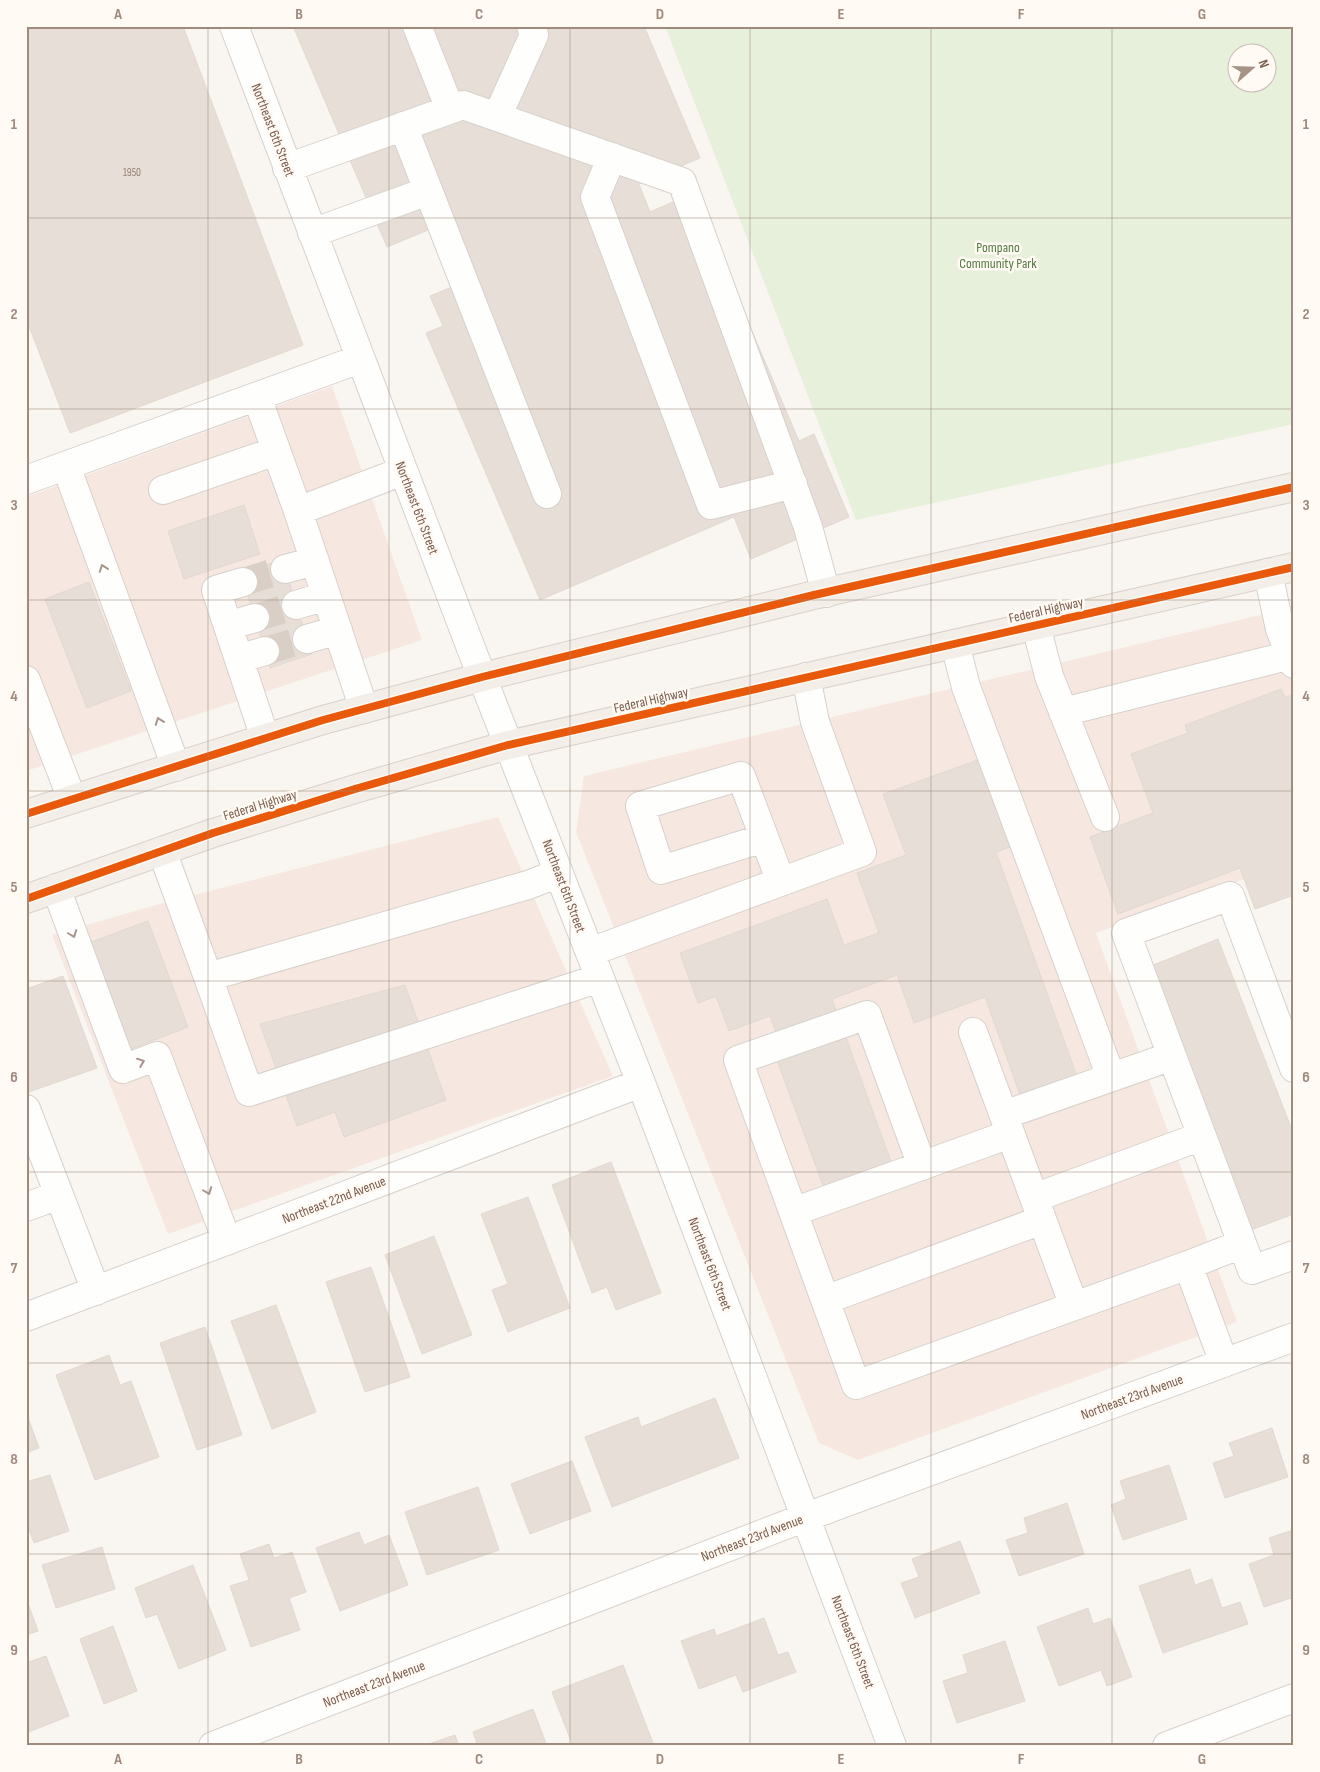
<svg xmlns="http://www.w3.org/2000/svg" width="1320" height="1772" viewBox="0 0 1320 1772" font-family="'Sofia Sans Condensed',sans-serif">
<rect width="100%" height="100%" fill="#f9f5f0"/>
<path fill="#f6e8e1" d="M332 386 422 640 26 771V497Z
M1294 607V861L1096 933 1237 1322 858 1460 819 1443 576 832 584 776Z
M498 817 613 1076 168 1234 52 935 163 903Z"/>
<path fill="#e7f0db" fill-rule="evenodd" d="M665 26H1294V424L856 520ZM1238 52H1268V82H1238Z"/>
<path fill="#e6ded7" stroke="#e2d8d2" d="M26 26H183L303 345 70 433 26 318Z
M293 26H644L700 158 639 184 650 212 682 198 700 210 799 441 814 434 849 517 751 559 734 517 540 600 426 333 443 326 430 296 464 282 440 225 387 247Z
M244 505 260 554 184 579 168 531Z
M282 560 312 654 270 668 241 572Z
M89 582 131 691 87 708 45 599Z
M1281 689 1285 698 1294 694V895L1255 909 1240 868 1118 914 1090 837 1153 813 1131 754 1188 733 1185 725Z
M986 757 1018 844 996 852 1078 1079 1022 1100 985 997 914 1023 897 975 832 999 897 1178 829 1202 776 1057 784 1054 770 1016 729 1031 716 996 698 1003 680 953 827 899 844 945 879 933 857 873 906 855 883 794Z
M148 921 188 1027 131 1049 91 942Z
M1218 939 1294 1135V1214L1248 1231 1146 968Z
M63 976 97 1068 26 1093V989Z
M405 985 446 1100 344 1137 335 1112 297 1126 260 1024Z
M611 1162 661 1293 616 1310 607 1287 592 1293 552 1185Z
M528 1197 570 1308 508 1332 492 1290 508 1284 481 1214Z
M434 1236 472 1335 422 1354 385 1255Z
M371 1267 410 1377 365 1392 326 1282Z
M276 1305 316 1412 272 1429 231 1321Z
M205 1327 242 1435 197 1450 160 1343Z
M109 1355 120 1385 131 1381 159 1457 95 1480 56 1375Z
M715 1398 739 1458 612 1507 585 1437 638 1417 641 1427Z
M26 1412 39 1448 26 1453Z
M1272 1428 1288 1477 1225 1498 1213 1463 1234 1456 1229 1443Z
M572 1461 591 1511 530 1534 511 1484Z
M1169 1465 1187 1519 1123 1540 1111 1505 1126 1499 1120 1481Z
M50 1475 69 1531 34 1543 26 1521V1482Z
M478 1487 499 1550 427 1575 405 1512Z
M1067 1503 1084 1554 1019 1576 1006 1540 1028 1533 1024 1518Z
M1293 1530 1294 1597 1264 1607 1249 1564 1274 1555 1269 1538Z
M359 1532 364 1545 389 1535 408 1585 340 1611 316 1548Z
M960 1541 980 1593 915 1618 901 1583 919 1577 912 1559Z
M269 1544 274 1558 292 1552 306 1592 289 1598 300 1630 251 1647 230 1586 249 1580 240 1554Z
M102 1547 115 1589 56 1608 42 1565Z
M193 1565 226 1650 179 1669 157 1614 146 1618 135 1588Z
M1190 1569 1195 1585 1212 1579 1222 1608 1240 1602 1248 1624 1163 1653 1139 1586Z
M26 1598 38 1631 26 1635Z
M1088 1608 1093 1624 1110 1618 1132 1677 1107 1686 1101 1670 1059 1686 1037 1627Z
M764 1618 778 1655 788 1652 796 1672 743 1692 736 1675 699 1689 681 1641 714 1629 716 1636Z
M113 1626 137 1691 104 1704 80 1639Z
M1005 1641 1025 1701 957 1723 943 1681 968 1673 963 1655Z
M46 1656 69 1716 26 1733V1663Z
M623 1665 653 1743 646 1746H573L552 1692Z
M533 1709 547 1746H478L473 1732Z
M455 1735 459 1746H423Z"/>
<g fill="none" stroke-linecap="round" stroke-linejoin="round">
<path stroke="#d9cfc7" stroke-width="28" stroke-dasharray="28 14" stroke-linecap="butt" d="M243 582 285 569
M255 618 296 605
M265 651 307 639"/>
<g stroke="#d7d1cb" stroke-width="30">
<path id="minor" d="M234 26 482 677 641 1083 892 1746
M417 26 450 109
M497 117 534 35 531 26
M403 126 547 494
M612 157 595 197 711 505 793 484
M287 168 463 105 682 182 808 527 826 593
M312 233 428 191
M257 397 298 511 403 471
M66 466 176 767
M26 480 360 359
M163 490 276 451
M298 511 364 709
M285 569 315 561
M1268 573 1280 629 1294 664
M243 582 216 590 265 738
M296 605 326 596
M228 626 255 618
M1036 626 1049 676 1105 817
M307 639 338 630
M955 644 966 687 1111 1077
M239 659 265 651
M26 680 72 799
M1063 712 1291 655
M764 838 661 870 640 806 741 776 781 882
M162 851 208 977 528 885 559 873
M56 888 123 1069 157 1056 227 1241
M590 952 862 852 815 722 806 677
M208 977 249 1092 600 978
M973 1032 1074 1306
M1294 1068 1230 896 1126 933 1252 1270 1294 1255
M26 1109 96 1291
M1004 1115 1172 1056
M922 1166 867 1015 738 1060 856 1385 1188 1265
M1034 1198 1202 1136
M26 1207 59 1195
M793 1212 1010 1134
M825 1300 1042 1220
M26 1317 641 1083
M1224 1363 1188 1265 1242 1244
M213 1746 806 1517 1294 1337
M1167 1746 1294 1698"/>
</g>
<g stroke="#dad1cc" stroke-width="30">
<path id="major" d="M26 814 323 720 482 677 814 595 1294 487
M26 899 213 833 355 789 508 745 1294 567"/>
</g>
<use href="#minor" stroke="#fefefd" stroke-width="28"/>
<use href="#major" stroke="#f3eee8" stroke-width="28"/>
<g stroke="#fffaf3" stroke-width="11">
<path id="cycleway" d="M26 814 323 720 482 677 814 595 1294 487
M26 899 213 833 355 789 508 745 1294 567"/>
</g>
<use href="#cycleway" stroke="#e8590c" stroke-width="8"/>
</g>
<defs><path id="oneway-chevron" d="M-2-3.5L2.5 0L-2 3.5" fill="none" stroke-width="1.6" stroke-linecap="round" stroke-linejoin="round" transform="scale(1.25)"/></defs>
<g stroke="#a8958b">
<use href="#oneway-chevron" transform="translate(103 568) rotate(-110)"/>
<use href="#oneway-chevron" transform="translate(159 721) rotate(-110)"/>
<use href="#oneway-chevron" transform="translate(73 934) rotate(69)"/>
<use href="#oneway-chevron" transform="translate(141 1062) rotate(-21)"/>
<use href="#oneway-chevron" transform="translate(208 1191) rotate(69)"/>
</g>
<path fill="none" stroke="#9f8a7d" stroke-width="1" stroke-opacity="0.55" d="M208 26V1746M389 26V1746M570 26V1746M750 26V1746M931 26V1746M1112 26V1746M26 218H1294M26 409H1294M26 600H1294M26 791H1294M26 981H1294M26 1172H1294M26 1363H1294M26 1554H1294"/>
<g text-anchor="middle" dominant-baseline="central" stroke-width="5" stroke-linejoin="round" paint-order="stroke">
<g font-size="11" fill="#977e72">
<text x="132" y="172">1950</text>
</g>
<g font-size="14" fill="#7a5c4d" stroke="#fffaf3">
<text transform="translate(273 130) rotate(69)">Northeast 6th Street</text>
<text transform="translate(417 508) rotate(69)">Northeast 6th Street</text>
<text transform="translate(1046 610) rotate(-13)">Federal Highway</text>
<text transform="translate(651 700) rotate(-13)">Federal Highway</text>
<text transform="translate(260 805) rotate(-17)">Federal Highway</text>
<text transform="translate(564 886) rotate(69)">Northeast 6th Street</text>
<text transform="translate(334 1200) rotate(-21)">Northeast 22nd Avenue</text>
<text transform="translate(710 1264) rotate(69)">Northeast 6th Street</text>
<text transform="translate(1132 1397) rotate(-20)">Northeast 23rd Avenue</text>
<text transform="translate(752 1538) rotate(-21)">Northeast 23rd Avenue</text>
<text transform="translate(853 1642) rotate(69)">Northeast 6th Street</text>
<text transform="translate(374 1684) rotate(-21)">Northeast 23rd Avenue</text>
</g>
<g font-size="14" fill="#537a41" stroke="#fffaf3">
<text x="998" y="247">Pompano<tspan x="998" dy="16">Community Park</tspan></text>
</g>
</g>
<rect width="1320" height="1772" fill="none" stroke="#fffaf3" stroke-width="55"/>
<g transform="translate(1252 68) rotate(70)"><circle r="24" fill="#fffaf3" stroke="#cabbb1"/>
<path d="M0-4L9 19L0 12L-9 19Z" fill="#a69286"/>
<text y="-8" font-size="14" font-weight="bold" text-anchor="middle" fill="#7a5c4d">N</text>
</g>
<rect x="28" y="28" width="1264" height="1716" fill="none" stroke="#9f8a7d" stroke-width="2"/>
<g font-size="16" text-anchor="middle" font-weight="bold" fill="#9f8a7d">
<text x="118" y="19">A</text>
<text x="299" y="19">B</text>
<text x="479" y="19">C</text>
<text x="660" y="19">D</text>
<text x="841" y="19">E</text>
<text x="1021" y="19">F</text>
<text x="1202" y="19">G</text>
<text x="14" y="129">1</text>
<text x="1306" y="129">1</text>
<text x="14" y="319">2</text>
<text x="1306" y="319">2</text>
<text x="14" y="510">3</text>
<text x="1306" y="510">3</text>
<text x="14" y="701">4</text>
<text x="1306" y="701">4</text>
<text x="14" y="892">5</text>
<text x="1306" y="892">5</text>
<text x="14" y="1082">6</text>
<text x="1306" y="1082">6</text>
<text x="14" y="1273">7</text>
<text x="1306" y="1273">7</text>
<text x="14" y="1464">8</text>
<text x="1306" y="1464">8</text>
<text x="14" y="1655">9</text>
<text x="1306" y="1655">9</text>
<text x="118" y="1764">A</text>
<text x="299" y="1764">B</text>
<text x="479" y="1764">C</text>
<text x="660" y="1764">D</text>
<text x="841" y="1764">E</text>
<text x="1021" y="1764">F</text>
<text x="1202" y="1764">G</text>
</g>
</svg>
